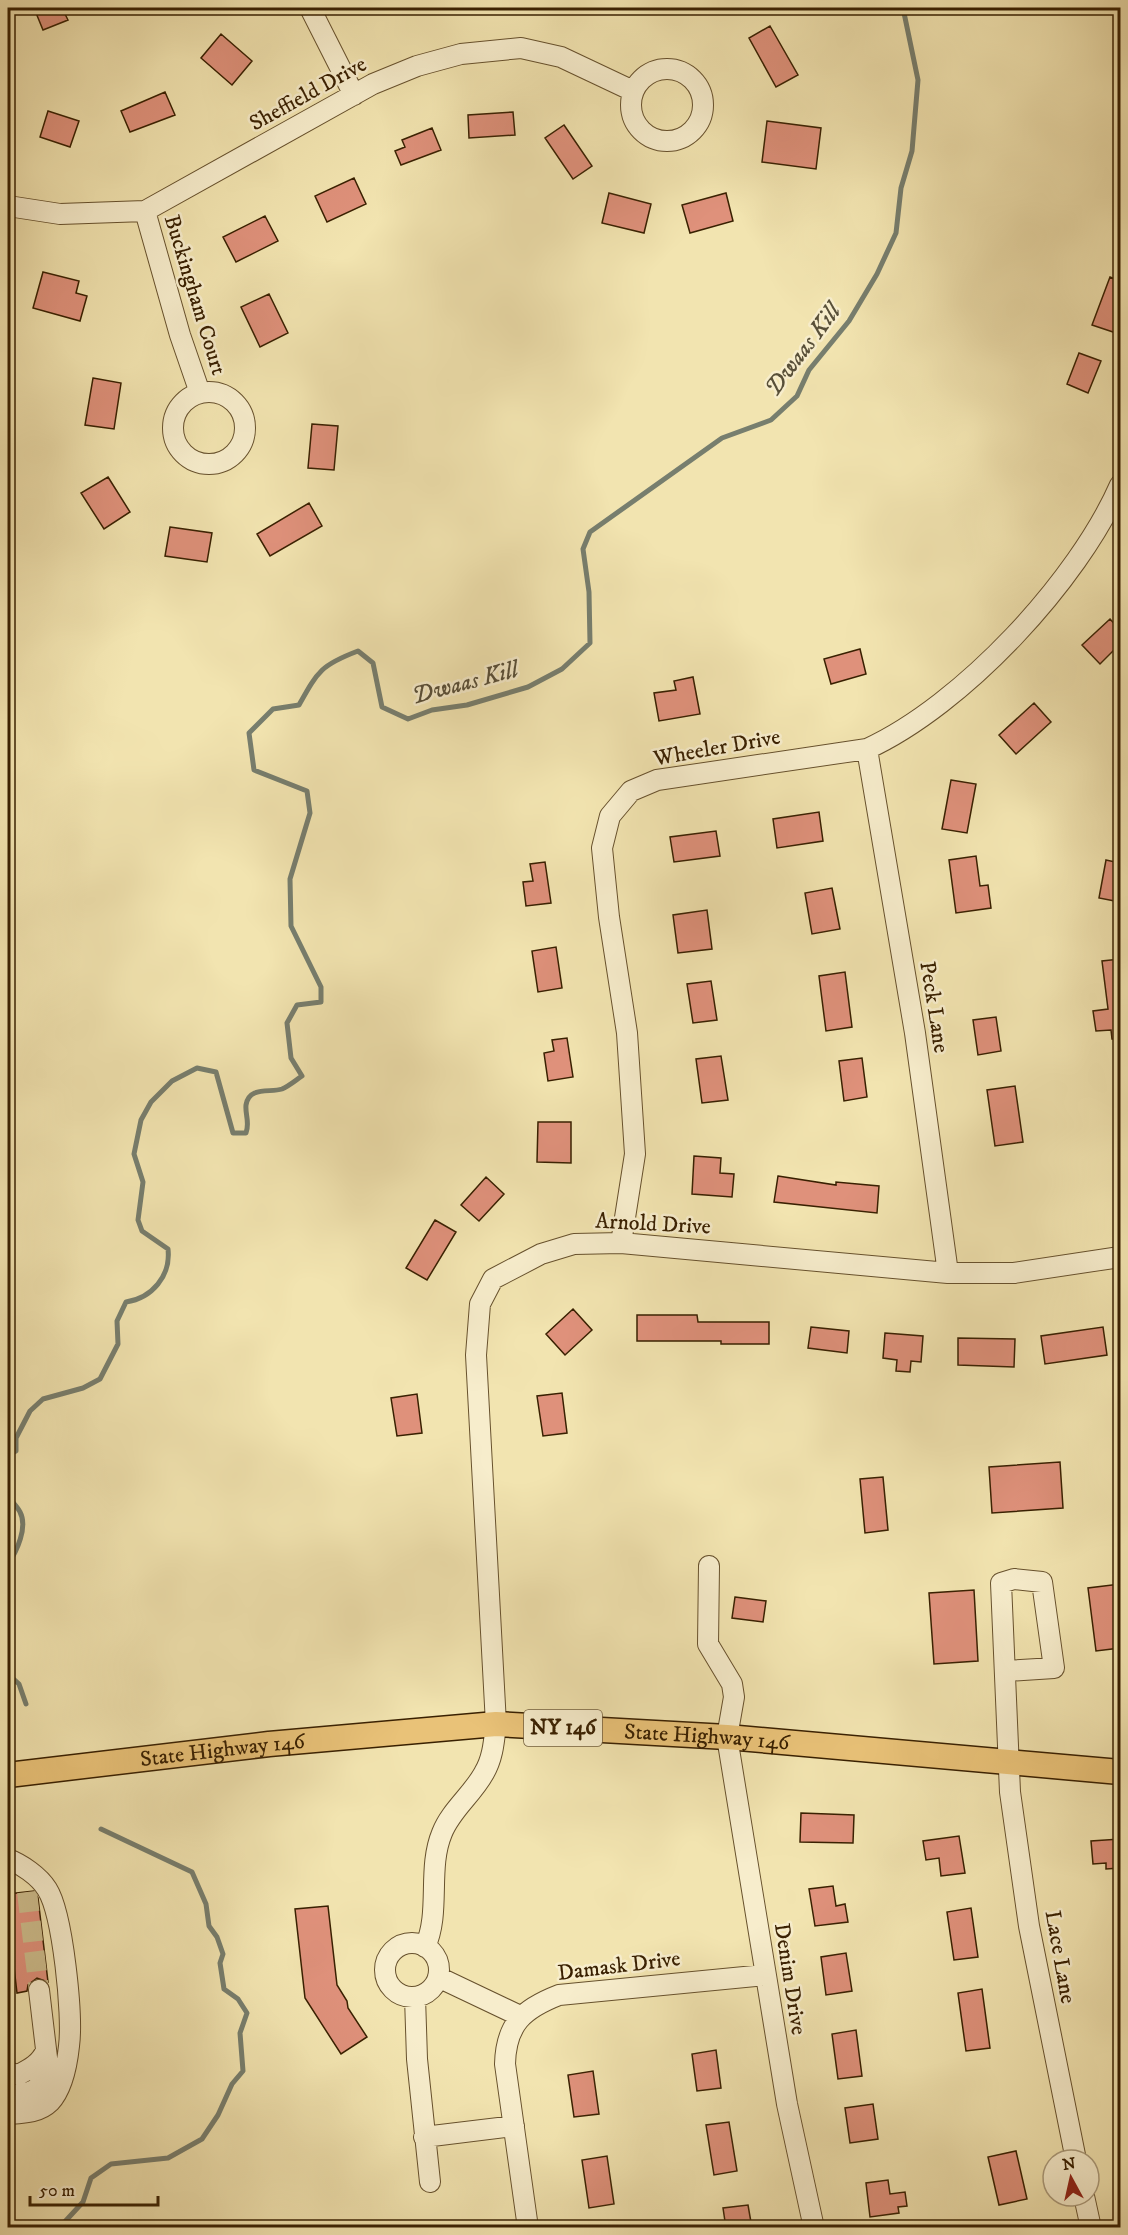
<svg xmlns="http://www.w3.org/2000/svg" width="1128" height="2235" viewBox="0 0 1128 2235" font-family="'IM FELL DW Pica',serif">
<rect width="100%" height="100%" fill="#f2e4b0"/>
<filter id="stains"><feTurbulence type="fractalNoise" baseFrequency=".00333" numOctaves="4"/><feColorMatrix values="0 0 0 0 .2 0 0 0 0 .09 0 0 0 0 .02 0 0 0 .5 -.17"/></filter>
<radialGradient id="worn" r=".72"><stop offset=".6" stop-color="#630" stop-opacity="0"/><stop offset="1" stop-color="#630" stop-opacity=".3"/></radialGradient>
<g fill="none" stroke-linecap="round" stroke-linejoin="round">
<path stroke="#777e6e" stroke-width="5" d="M8 1456 16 1451V1438L30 1411 43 1399 83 1388 100 1379 118 1344 117 1321 126 1302C152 1298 171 1276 168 1249L142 1231 138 1220 143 1182 134 1154 141 1120 151 1102 172 1081 197 1068 216 1072 233 1133H246C250 1122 245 1115 246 1105 249 1086 270 1093 282 1089 289 1086 296 1080 302 1076L291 1058 287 1023 297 1005 321 1002V987L291 926 290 879 310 813 307 791 254 770 249 733 273 709 299 705C318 671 321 665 358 651L373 663 382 707 408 719 432 710 467 705 528 687 562 669 590 643 589 592 583 549 590 532 722 438 771 420 797 396 809 370 849 321 877 274 896 233 901 188 912 151 918 80 903 8
M8 1496C11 1501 17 1506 20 1512 28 1527 17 1551 8 1564
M8 1674 19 1684 26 1704
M55 2228 60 2227 83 2202 91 2178 111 2164 168 2158 202 2139 218 2115 232 2084 243 2071 240 2033 247 2013 238 1999 224 1989 220 1963 223 1954 217 1937 209 1926 206 1904 192 1872 101 1829"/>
</g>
<path fill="#df917b" stroke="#392001" stroke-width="1.5" d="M34 8H62L68 20 43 30Z
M770 26 798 75 776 87 749 38Z
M221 34 252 61 232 85 201 58Z
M165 92 175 115 130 132 121 111Z
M48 111 79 121 70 147 40 137Z
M513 112 515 135 469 138 468 115Z
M767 121 821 128 816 169 762 162Z
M564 125 592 166 573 179 545 138Z
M432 128 441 150 401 165 395 151 405 147 402 140Z
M354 178 366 204 327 222 315 196Z
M609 193 651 204 644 233 602 223Z
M726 193 733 221 690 233 682 205Z
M265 216 278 241 236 262 223 237Z
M43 272 79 281 76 293 87 296 80 321 33 308Z
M1110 277 1120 281V320L1116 333 1092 325Z
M269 294 288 333 260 347 241 307Z
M1079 353 1101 361 1088 393 1067 384Z
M93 378 121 383 114 429 85 425Z
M312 424 338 426 334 470 308 468Z
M108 477 130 512 104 529 81 493Z
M309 503 322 526 270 556 257 534Z
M170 527 212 533 207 562 165 556Z
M1110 619 1120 630V644L1100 664 1082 645Z
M860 649 866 674 831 684 824 659Z
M693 677 700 714 659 721 654 693 676 690 674 681Z
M1034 703 1051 722 1016 754 999 735Z
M951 780 976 784 967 833 942 829Z
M819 812 823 841 777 848 773 819Z
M716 831 720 856 674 862 670 837Z
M976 856 980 886 988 885 991 908 956 913 949 860Z
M1106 860 1120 863V902L1099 898Z
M545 862 551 903 526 906 523 882 533 881 530 864Z
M832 888 840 929 812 934 805 893Z
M707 910 712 949 678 953 673 915Z
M556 947 562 988 538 992 532 951Z
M1120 959V1039H1112L1111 1030 1096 1031 1093 1011 1108 1009 1102 961Z
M845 972 852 1027 826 1031 819 976Z
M711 981 717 1020 693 1023 687 984Z
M996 1017 1001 1051 978 1055 973 1020Z
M567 1038 573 1077 548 1081 544 1053 554 1051 552 1040Z
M721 1056 728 1100 702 1103 696 1059Z
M862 1058 867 1097 844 1101 839 1061Z
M1015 1086 1023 1142 995 1146 987 1090Z
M538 1122H571V1163L537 1162Z
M694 1156 721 1158 720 1173 734 1174 732 1197 692 1194Z
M778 1176 836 1185V1182L879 1186 877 1213 774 1202Z
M486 1177 504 1194 479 1221 461 1205Z
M435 1220 456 1232 427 1280 406 1268Z
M573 1309 592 1330 565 1355 546 1334Z
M637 1315H697L698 1322H769V1344H721V1341H637Z
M811 1327 849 1331 847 1353 808 1348Z
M1103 1327 1107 1355 1045 1364 1041 1336Z
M885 1333 923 1336 921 1362 911 1361 910 1372 896 1371 897 1360 883 1358Z
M958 1338 1015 1339 1014 1367 958 1365Z
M562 1393 567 1433 543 1436 537 1396Z
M417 1394 422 1433 397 1436 391 1398Z
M1060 1462 1063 1508 992 1513 989 1467Z
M883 1477 888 1530 865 1533 860 1479Z
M1120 1584V1648L1096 1651 1088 1588Z
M974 1590 978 1661 934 1664 929 1593Z
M735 1597 766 1601 763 1622 732 1618Z
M801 1813 854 1815 853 1843 800 1842Z
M959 1836 965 1873 941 1876 939 1858 926 1860 923 1841Z
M1120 1839V1868L1106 1869V1863L1093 1864 1091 1841Z
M833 1886 836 1906 845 1904 848 1922 815 1926 809 1889Z
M34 1891 38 1898 48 1982 37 1978 28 1985 27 1991 17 1993 12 1950H8V1894Z
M328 1906 337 1985 347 2001 348 2008 367 2037 341 2054 305 1998 295 1909Z
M971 1908 978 1957 954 1960 947 1912Z
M846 1953 852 1991 826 1995 821 1957Z
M982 1989 990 2048 966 2051 958 1993Z
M856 2030 862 2076 838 2079 832 2034Z
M716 2050 721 2088 697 2091 692 2054Z
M593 2071 599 2114 574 2117 568 2075Z
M873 2104 878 2139 850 2143 845 2108Z
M729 2122 737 2171 714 2175 706 2125Z
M1016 2151 1027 2199 999 2205 988 2157Z
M607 2156 614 2204 589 2208 582 2160Z
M888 2180 890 2194 905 2192 907 2206 898 2207 899 2213 870 2217 866 2183Z
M748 2205 752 2228H726L723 2208Z"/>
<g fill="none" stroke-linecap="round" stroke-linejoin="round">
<path stroke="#cdbd8d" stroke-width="20" stroke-dasharray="20 10" stroke-linecap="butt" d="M27 1892 39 1990"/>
<g stroke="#67512d" stroke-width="22">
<path id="minor" d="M310 8 354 95
M631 105a36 36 0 1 1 72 0a36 36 0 1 1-72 0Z
M8 206 60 214 145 211 373 84 417 66 461 54 521 48 561 57 633 91
M145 211 180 335 200 393
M173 428a36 36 0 1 1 72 0a36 36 0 1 1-72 0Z
M867 749 915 1033 948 1273
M621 1243 635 1154 627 1033 609 917 602 848 610 816 631 791 657 780 867 749C963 705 1078 581 1120 485
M709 1566 708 1644 732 1684 734 1697 727 1737 787 2104 814 2228
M1006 1671 1054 1668 1042 1582 1014 1579 1001 1583 1010 1792 1029 1926 1076 2160
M8 1859C21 1864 39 1876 47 1889 63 1914 73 2016 69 2046 67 2065 63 2088 50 2102 39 2113 23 2113 8 2114
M385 1970a27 27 0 1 1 54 0a27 27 0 1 1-54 0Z
M425 1947C441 1912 427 1869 442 1833 451 1810 472 1795 484 1773 493 1758 494 1741 496 1724L476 1355 480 1304 493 1279 541 1254 574 1244 621 1243 948 1273H1014L1120 1257
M438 1977 520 2016
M415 1997 417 2059 430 2182
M8 2072 18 2075C30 2069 41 2063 46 2050
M8 2096C32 2093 41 2092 48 2066L39 1990
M424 2137 514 2126
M1084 2196 1091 2228
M528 2228 505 2064C506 2024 523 2009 559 1995L765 1975"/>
</g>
<g stroke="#392001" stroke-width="27">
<g id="major">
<path id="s1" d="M8 1775 269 1744 496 1724 727 1737 1120 1772"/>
</g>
</g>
<use href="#minor" stroke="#f7edcc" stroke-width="20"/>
<use href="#major" stroke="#e9c278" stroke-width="24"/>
</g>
<g text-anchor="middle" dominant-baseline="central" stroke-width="5" stroke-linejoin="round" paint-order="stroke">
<rect fill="#f7edcc" stroke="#725e3e" stroke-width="1.5" x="524" y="1710" width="78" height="36" rx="4.5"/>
<g font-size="21" font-weight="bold" fill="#392001">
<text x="563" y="1728">NY 146</text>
</g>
<g font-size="22" fill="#392001" stroke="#f7edcc">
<text transform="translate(308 94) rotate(-29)">Sheffield Drive</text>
<text transform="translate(195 295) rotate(73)">Buckingham Court</text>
<text transform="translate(717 748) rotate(-10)">Wheeler Drive</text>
<text transform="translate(934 1007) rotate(81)">Peck Lane</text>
<text transform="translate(653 1224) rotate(3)">Arnold Drive</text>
<text stroke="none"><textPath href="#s1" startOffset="702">State Highway 146</textPath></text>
<text stroke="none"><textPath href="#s1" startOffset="216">State Highway 146</textPath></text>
<text transform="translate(1060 1957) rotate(80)">Lace Lane</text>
<text transform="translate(619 1966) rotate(-7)">Damask Drive</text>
<text transform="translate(790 1979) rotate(81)">Denim Drive</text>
</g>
<g font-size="24" font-style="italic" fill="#584f38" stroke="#f7edcc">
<text transform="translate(803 350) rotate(-53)">Dwaas Kill</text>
<text transform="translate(465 683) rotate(-15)">Dwaas Kill</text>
</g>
</g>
<rect width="1128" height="2235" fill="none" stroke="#f2e4b0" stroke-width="30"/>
<rect x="9" y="9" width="1110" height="2217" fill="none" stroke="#392001" stroke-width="3"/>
<rect x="15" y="15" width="1098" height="2205" fill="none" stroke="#392001" stroke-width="1.5"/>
<g transform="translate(1071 2178) rotate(352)"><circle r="28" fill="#f7edcc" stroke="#ab9b7b" stroke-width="1.5"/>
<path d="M0-4.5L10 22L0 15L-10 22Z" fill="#8f2418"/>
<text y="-9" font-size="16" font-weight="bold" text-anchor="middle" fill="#392001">N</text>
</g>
<path d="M30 2196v9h128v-9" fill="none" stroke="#392001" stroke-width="3"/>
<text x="39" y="2196" font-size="18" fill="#392001" stroke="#f7edcc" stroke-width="4.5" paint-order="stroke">50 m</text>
<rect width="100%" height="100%" filter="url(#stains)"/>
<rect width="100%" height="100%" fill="url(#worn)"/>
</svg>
